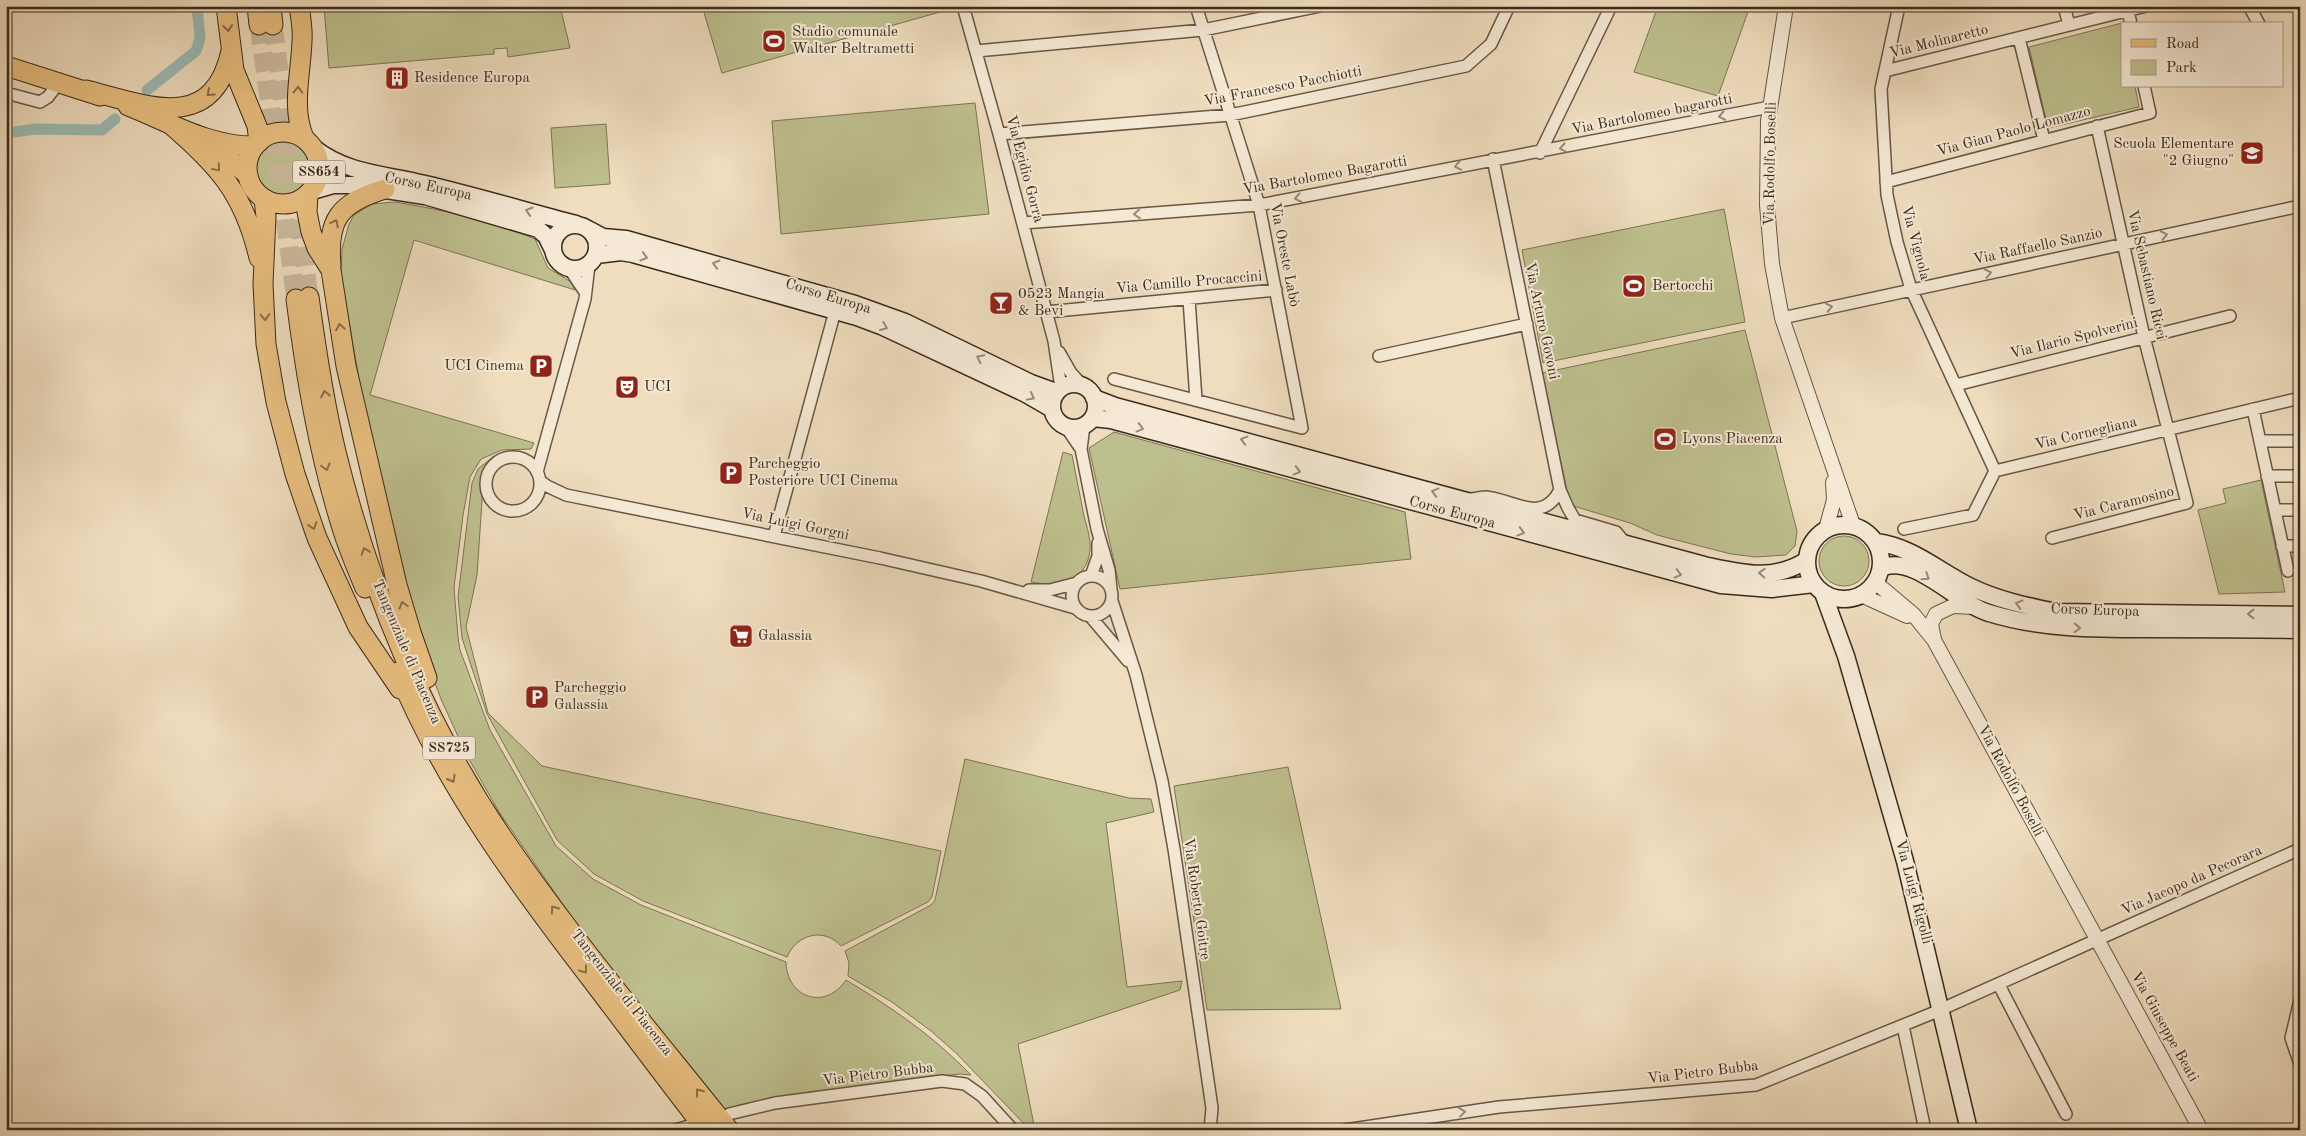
<svg xmlns="http://www.w3.org/2000/svg" width="2306" height="1136" viewBox="0 0 2306 1136" font-family="'Old Standard TT',serif">
<rect width="100%" height="100%" fill="#efddbe"/>
<filter id="stains"><feTurbulence type="fractalNoise" baseFrequency=".004" numOctaves="4"/><feColorMatrix values="0 0 0 0 .2 0 0 0 0 .09 0 0 0 0 .02 0 0 0 .5 -.17"/></filter>
<radialGradient id="worn" r=".72"><stop offset=".6" stop-color="#630" stop-opacity="0"/><stop offset="1" stop-color="#630" stop-opacity=".3"/></radialGradient>
<path fill="#bebf8e" stroke="#7c7455" d="M324 6H560L570 48 508 57 507 48 494 49V54L329 68Z
M702 6H950L951 9 722 73Z
M1658 6H1750L1718 96 1634 72Z
M2122 23V86H2135L2139 107 2048 128 2029 47Z
M975 103 989 214 781 234 772 121Z
M606 124 610 184 555 188 551 128Z
M256 169a27 27 0 1 1 54 0a27 27 0 1 1-54 0Z
M395 202C439 209 495 221 535 239L548 268 571 282 575 290 414 240 370 395 534 443 531 449 502 450 481 459 470 477 463 515 454 588 458 637 460 650 490 730 556 846 593 879 641 905 786 962C787 998 825 1011 846 980 894 1009 932 1035 971 1075L960 1074 941 1076 810 1092 724 1110 603 962 499 812 466 754 441 699 413 624 362 396 341 275 342 249 349 224 354 215 372 204Z
M1724 209 1745 322 1543 363 1522 250Z
M1745 330 1797 531 1795 546 1786 555 1756 557 1731 554 1657 535 1630 523 1570 505 1542 373Z
M1114 432 1405 512 1411 559 1120 589 1089 448Z
M1063 452 1072 455C1076 475 1080 496 1084 516 1087 527 1091 539 1090 550 1087 583 1056 587 1031 582Z
M494 456 485 467 481 477 482 501 477 575 466 627 488 713 542 766 941 851 932 897 928 902 841 946C824 927 797 934 787 957L643 901 594 874 557 840 487 714 462 638 458 597 472 483 478 469Z
M2261 480 2285 592 2219 594 2198 510 2226 503 2223 489Z
M1819 561a25 25 0 1 1 50 0a25 25 0 1 1-50 0Z
M965 759 1129 798 1151 799 1154 812 1106 823 1127 987 1182 981 1180 990 1018 1044 1035 1130H1030L957 1054 931 1031 892 1002 848 976 849 963 845 951 931 905 935 900Z
M1288 767 1341 1009 1207 1010 1174 786Z"/>
<g fill="none" stroke-linecap="round" stroke-linejoin="round">
<path stroke="#9bbbb7" stroke-width="11" d="M147 90 196 51 200 38 197 6
M6 133 36 129 102 130 115 119"/>
<path stroke="#cbb99e" stroke-width="19" stroke-dasharray="19 9" stroke-linecap="butt" d="M259 25 296 299
M273 25 309 297"/>
<g stroke="#675744" stroke-width="14">
<path id="minor" d="M963 6 999 134 1054 341 1061 388
M1899 6 1881 89 1887 195 1897 242 1911 289 1995 471
M2064 6 2069 25
M2249 6 2259 24
M2128 11 2131 24
M2019 38 2044 140
M976 51 1203 30 1320 6
M1885 71 2146 6
M6 93 40 102 48 97 60 81
M999 134 1230 115 1466 66 1491 44 1509 6
M1540 153 1611 6
M1493 159 1560 490 1568 508 1575 520 1616 532 1626 544
M1886 182 2150 113 2144 86
M1023 223 1259 205 1770 107
M569 268 585 292
M1189 299 1196 400
M1046 312 1276 290
M1782 318 2300 206
M1059 352 1071 373 1083 386
M1379 356 1527 324
M1114 379 1302 428 1259 205 1196 6
M1956 385 2230 316
M2253 409 2288 571
M1066 427 1081 449 1084 426
M2260 441H2300
M1081 449 1097 529 1109 570 1111 589
M486 484a27 27 0 1 1 54 0a27 27 0 1 1-54 0Z
M537 472 585 299 589 265
M2267 476H2300
M540 481 547 486 566 495 880 558 981 581 1075 608
M1470 499C1475 499 1481 497 1486 497 1515 500 1542 525 1560 490
M2275 510H2300
M1904 529 1973 515 1995 471 2300 398
M774 536 835 311
M2052 538 2187 503 2144 337 2097 126
M2282 546H2300
M1072 596a20 20 0 1 1 40 0a20 20 0 1 1-40 0Z
M1091 576 1098 556V543
M1029 590H1050L1077 583
M1112 601 1136 675 1162 781 1174 849 1212 1108 1210 1130
M1090 616 1128 661
M1999 985 2066 1114
M2300 1000 2291 1038 2300 1064
M1903 1026 1925 1130
M729 1114 775 1103 942 1081 965 1084 982 1096 1013 1130
M675 1130 693 1125
M1345 1130 1499 1107 1756 1085 1933 1013 2300 849"/>
</g>
<g stroke="#675744" stroke-width="16">
<path id="tertiary" d="M1786 6 1768 121 1767 205 1772 264 1782 318 1853 525
M1826 529 1834 500 1833 482
M1875 582 1913 614 1934 640 2201 1130
M1861 595 1907 616
M1934 639 1931 624 1936 614 1953 606 1973 607"/>
</g>
<g stroke="#3a2a1c" stroke-width="19">
<path id="secondary" d="M314 148C347 174 385 174 425 184 476 196 526 211 576 224
M312 191 333 185H354L425 196 538 229 546 236 553 250
M553 247a22 22 0 1 1 44 0a22 22 0 1 1-44 0Z
M590 230 603 237 626 239 855 304 905 322 1031 383 1056 392
M596 255 621 252 633 254 857 317 881 326 1026 394 1052 409
M1052 406a22 22 0 1 1 44 0a22 22 0 1 1-44 0Z
M1094 398 1115 406 1704 565C1741 573 1773 582 1807 560
M1093 418 1111 420 1721 585 1772 589 1814 584
M1807 562a37 37 0 1 1 74 0a37 37 0 1 1-74 0Z
M1876 542C1914 547 1938 571 1971 587 1998 600 2027 606 2056 612L2300 615
M1881 568C1914 553 1957 604 1989 613 2041 629 2094 629 2148 629 2198 629 2249 629 2300 630
M1823 593 1846 656 1905 861 1969 1130"/>
</g>
<g stroke="#3a2a1c" stroke-width="21">
<path id="primary" d="M6 66 100 96
M128 106C169 122 210 147 255 146
M247 168a36 36 0 1 1 72 0a36 36 0 1 1-72 0Z
M208 142 248 175"/>
</g>
<g stroke="#3a2a1c" stroke-width="21">
<path id="trunk" d="M226 6 234 70 257 126 259 142
M257 6 259 25
M271 6 273 25
M299 6C301 18 303 30 302 41 301 74 291 107 304 138
M86 90C146 105 212 135 231 51
M169 123C218 165 244 193 259 258
M308 195 307 212 311 232 317 248 331 270 346 366 397 585 411 632 427 678
M264 199 266 217 263 284 266 344 276 402 295 474 317 538 358 627 400 689
M331 266C327 219 339 203 385 189
M309 297C316 349 324 402 336 452 370 590 426 727 507 844 575 943 654 1036 729 1130
M296 299C306 377 319 456 343 531 349 550 357 569 365 588
M398 672C445 785 517 883 591 979 629 1029 667 1080 706 1130"/>
</g>
<use href="#minor" stroke="#f5e9d5" stroke-width="11"/>
<use href="#tertiary" stroke="#f5e9d5" stroke-width="14"/>
<use href="#secondary" stroke="#f5e9d5" stroke-width="16"/>
<use href="#primary" stroke="#e8be7f" stroke-width="19"/>
<use href="#trunk" stroke="#e8be7f" stroke-width="19"/>
</g>
<defs><path id="oneway-chevron" d="M-2-3.5L2.5 0L-2 3.5" fill="none" stroke-width="1.6" stroke-linecap="round" stroke-linejoin="round" transform="scale(1.25)"/></defs>
<g stroke="#886d49">
<use href="#oneway-chevron" transform="translate(228 28) rotate(84)"/>
<use href="#oneway-chevron" transform="translate(298 90) rotate(-88)"/>
<use href="#oneway-chevron" transform="translate(210 93) rotate(138)"/>
<use href="#oneway-chevron" transform="translate(217 168) rotate(50)"/>
<use href="#oneway-chevron" transform="translate(335 223) rotate(-62)"/>
<use href="#oneway-chevron" transform="translate(265 317) rotate(87)"/>
<use href="#oneway-chevron" transform="translate(340 327) rotate(-99)"/>
<use href="#oneway-chevron" transform="translate(325 394) rotate(-101)"/>
<use href="#oneway-chevron" transform="translate(326 467) rotate(75)"/>
<use href="#oneway-chevron" transform="translate(313 526) rotate(71)"/>
<use href="#oneway-chevron" transform="translate(365 551) rotate(-109)"/>
<use href="#oneway-chevron" transform="translate(403 605) rotate(-106)"/>
<use href="#oneway-chevron" transform="translate(452 779) rotate(60)"/>
<use href="#oneway-chevron" transform="translate(554 909) rotate(-126)"/>
<use href="#oneway-chevron" transform="translate(584 970) rotate(53)"/>
<use href="#oneway-chevron" transform="translate(699 1092) rotate(-128)"/>
</g>
<g stroke="#988a78">
<use href="#oneway-chevron" transform="translate(1722 116) rotate(169)"/>
<use href="#oneway-chevron" transform="translate(1563 148) rotate(169)"/>
<use href="#oneway-chevron" transform="translate(1458 166) rotate(169)"/>
<use href="#oneway-chevron" transform="translate(1298 198) rotate(169)"/>
<use href="#oneway-chevron" transform="translate(529 211) rotate(-164)"/>
<use href="#oneway-chevron" transform="translate(1137 214) rotate(176)"/>
<use href="#oneway-chevron" transform="translate(2164 235) rotate(-12)"/>
<use href="#oneway-chevron" transform="translate(644 257) rotate(16)"/>
<use href="#oneway-chevron" transform="translate(716 264) rotate(-164)"/>
<use href="#oneway-chevron" transform="translate(1988 273) rotate(-12)"/>
<use href="#oneway-chevron" transform="translate(1829 307) rotate(-13)"/>
<use href="#oneway-chevron" transform="translate(884 327) rotate(23)"/>
<use href="#oneway-chevron" transform="translate(980 358) rotate(-154)"/>
<use href="#oneway-chevron" transform="translate(1031 397) rotate(29)"/>
<use href="#oneway-chevron" transform="translate(1140 428) rotate(15)"/>
<use href="#oneway-chevron" transform="translate(1244 440) rotate(-165)"/>
<use href="#oneway-chevron" transform="translate(1297 471) rotate(15)"/>
<use href="#oneway-chevron" transform="translate(1435 492) rotate(-165)"/>
<use href="#oneway-chevron" transform="translate(1521 532) rotate(15)"/>
<use href="#oneway-chevron" transform="translate(1762 573) rotate(-177)"/>
<use href="#oneway-chevron" transform="translate(1678 574) rotate(15)"/>
<use href="#oneway-chevron" transform="translate(1926 577) rotate(33)"/>
<use href="#oneway-chevron" transform="translate(2019 604) rotate(-166)"/>
<use href="#oneway-chevron" transform="translate(2251 614) rotate(-180)"/>
<use href="#oneway-chevron" transform="translate(2077 628) rotate(2)"/>
<use href="#oneway-chevron" transform="translate(1462 1112) rotate(-7)"/>
</g>
<defs>
<g id="stadium-square" transform="scale(1.25)"><rect x="-9" y="-9" width="18" height="18" rx="4" fill="#8f2418" stroke="#f5e9d5"/><path d="M0-5a6.5 5 0 1 0 0 10a6.5 5 0 1 0 0-10ZM-3.5-1.8h7v3.6h-7Z" fill="#fff"/></g>
<g id="building-square" transform="scale(1.25)"><rect x="-9" y="-9" width="18" height="18" rx="4" fill="#8f2418" stroke="#f5e9d5"/><path d="M-4-6H4V6H1V3H-1V6H-4ZM-2.5-4.3h1.7v1.8h-1.7ZM.8-4.3h1.7v1.8H.8ZM-2.5-1h1.7V.8h-1.7ZM.8-1h1.7V.8H.8Z" fill="#fff"/></g>
<g id="school-square" transform="scale(1.25)"><rect x="-9" y="-9" width="18" height="18" rx="4" fill="#8f2418" stroke="#f5e9d5"/><path d="M0-5L7-2L0 1L-7-2ZM-4 1L0 2.5L4 1V4Q0 6-4 4Z" fill="#fff"/></g>
<g id="bar-square" transform="scale(1.25)"><rect x="-9" y="-9" width="18" height="18" rx="4" fill="#8f2418" stroke="#f5e9d5"/><path d="M-6-5H6L.8 .8V4.5H3.5V6h-7V4.5H-.8V.8Z" fill="#fff"/></g>
<g id="parking-square" transform="scale(1.25)"><rect x="-9" y="-9" width="18" height="18" rx="4" fill="#8f2418" stroke="#f5e9d5"/><path d="M-3.5-5.5H1a3.5 3.5 0 0 1 0 7H-1V5.5H-3.5ZM-1-3.4V-.6H.8a1.4 1.4 0 0 0 0-2.8Z" fill="#fff"/></g>
<g id="theatre-square" transform="scale(1.25)"><rect x="-9" y="-9" width="18" height="18" rx="4" fill="#8f2418" stroke="#f5e9d5"/><path d="M-5-5.5Q0-4 5-5.5V0Q5 5 0 6Q-5 5-5 0ZM-3.3-2.5H-1v1.5H-3.3ZM1-2.5H3.3v1.5H1ZM-2.8 1Q0 5.5 2.8 1Z" fill="#fff"/></g>
<g id="supermarket-square" transform="scale(1.25)"><rect x="-9" y="-9" width="18" height="18" rx="4" fill="#8f2418" stroke="#f5e9d5"/><path d="M-6-5.5h2.5l.6 2H6L4.5 2H-2.5L-4.4-4H-6ZM-1.5 3.2a1.3 1.3 0 1 0 .1 0ZM3 3.2a1.3 1.3 0 1 0 .1 0Z" fill="#fff"/></g>
</defs>
<g fill-rule="evenodd">
<use href="#stadium-square" x="774" y="41"/>
<use href="#building-square" x="397" y="78"/>
<use href="#school-square" x="2252" y="153"/>
<use href="#stadium-square" x="1634" y="286"/>
<use href="#bar-square" x="1001" y="303"/>
<use href="#parking-square" x="541" y="366"/>
<use href="#theatre-square" x="627" y="387"/>
<use href="#stadium-square" x="1665" y="439"/>
<use href="#parking-square" x="731" y="473"/>
<use href="#supermarket-square" x="741" y="636"/>
<use href="#parking-square" x="537" y="697"/>
</g>
<g text-anchor="middle" dominant-baseline="central" stroke-width="4" stroke-linejoin="round" paint-order="stroke">
<g fill="#f5e9d5" stroke="#726354" stroke-width="1">
<rect x="293" y="160.5" width="52" height="23" rx="4"/>
<rect x="423" y="736.5" width="52" height="23" rx="4"/>
</g>
<g font-size="14" font-weight="bold" fill="#3a2a1c">
<text x="319" y="172">SS654</text>
<text x="449" y="748">SS725</text>
</g>
<g font-size="15" fill="#3a2a1c" stroke="#f5e9d5" text-anchor="start">
<text x="792" y="32">Stadio comunale<tspan x="792" dy="17">Walter Beltrametti</tspan></text>
<text x="414" y="78">Residence Europa</text>
<text x="2234" y="144" text-anchor="end">Scuola Elementare<tspan x="2234" dy="17">"2 Giugno"</tspan></text>
<text x="1652" y="286">Bertocchi</text>
<text x="1018" y="294">0523 Mangia<tspan x="1018" dy="17">&amp; Bevi</tspan></text>
<text x="524" y="366" text-anchor="end">UCI Cinema</text>
<text x="644" y="387">UCI</text>
<text x="1682" y="439">Lyons Piacenza</text>
<text x="748" y="464">Parcheggio<tspan x="748" dy="17">Posteriore UCI Cinema</tspan></text>
<text x="758" y="636">Galassia</text>
<text x="554" y="688">Parcheggio<tspan x="554" dy="17">Galassia</tspan></text>
</g>
<g font-size="15" fill="#3a2a1c" stroke="#f5e9d5">
<text transform="translate(1939 42) rotate(-14)">Via Molinaretto</text>
<text transform="translate(1283 87) rotate(-11)">Via Francesco Pacchiotti</text>
<text transform="translate(1652 115) rotate(-11)">Via Bartolomeo bagarotti</text>
<text transform="translate(2014 132) rotate(-15)">Via Gian Paolo Lomazzo</text>
<text transform="translate(1771 164) rotate(-89)">Via Rodolfo Boselli</text>
<text transform="translate(1024 169) rotate(75)">Via Egidio Gorra</text>
<text transform="translate(1325 176) rotate(-10)">Via Bartolomeo Bagarotti</text>
<text transform="translate(428 187) rotate(12)">Corso Europa</text>
<text transform="translate(1915 243) rotate(75)">Via Vignola</text>
<text transform="translate(2038 247) rotate(-12)">Via Raffaello Sanzio</text>
<text transform="translate(1284 255) rotate(79)">Via Oreste Labò</text>
<text transform="translate(2146 275) rotate(77)">Via Sebastiano Ricci</text>
<text transform="translate(1189 283) rotate(-5)">Via Camillo Procaccini</text>
<text transform="translate(828 297) rotate(17)">Corso Europa</text>
<text transform="translate(1541 321) rotate(78)">Via Arturo Govoni</text>
<text transform="translate(2074 339) rotate(-14)">Via Ilario Spolverini</text>
<text transform="translate(2086 434) rotate(-13)">Via Cornegliana</text>
<text transform="translate(2124 504) rotate(-14)">Via Caramosino</text>
<text transform="translate(1452 513) rotate(15)">Corso Europa</text>
<text transform="translate(795 525) rotate(12)">Via Luigi Gorgni</text>
<text transform="translate(2095 611) rotate(2)">Corso Europa</text>
<text transform="translate(406 652) rotate(67)">Tangenziale di Piacenza</text>
<text transform="translate(2010 781) rotate(62)">Via Rodolfo Boselli</text>
<text transform="translate(2192 881) rotate(-24)">Via Jacopo da Pecorara</text>
<text transform="translate(1913 892) rotate(75)">Via Luigi Rigolli</text>
<text transform="translate(1196 899) rotate(82)">Via Roberto Goitre</text>
<text transform="translate(621 993) rotate(52)">Tangenziale di Piacenza</text>
<text transform="translate(2164 1027) rotate(61)">Via Giuseppe Beati</text>
<text transform="translate(1703 1073) rotate(-7)">Via Pietro Bubba</text>
<text transform="translate(878 1075) rotate(-7)">Via Pietro Bubba</text>
</g>
</g>
<rect width="2306" height="1136" fill="none" stroke="#efddbe" stroke-width="25"/>
<rect x="8" y="8" width="2291" height="1121" fill="none" stroke="#3a2a1c" stroke-width="2.5"/>
<rect x="12" y="12" width="2281" height="1111" fill="none" stroke="#3a2a1c"/>
<rect x="2121" y="22" width="162" height="65" fill="#f5e9d5" stroke="#aa9d8b"/>
<rect x="2131" y="39" width="25" height="8" fill="#e8be7f" stroke="#aa9d8b"/>
<text x="2166" y="48" font-size="15" fill="#3a2a1c">Road</text>
<rect x="2131" y="60" width="25" height="15" fill="#bebf8e" stroke="#aa9d8b"/>
<text x="2166" y="72" font-size="15" fill="#3a2a1c">Park</text>
<rect width="100%" height="100%" filter="url(#stains)"/>
<rect width="100%" height="100%" fill="url(#worn)"/>
</svg>
